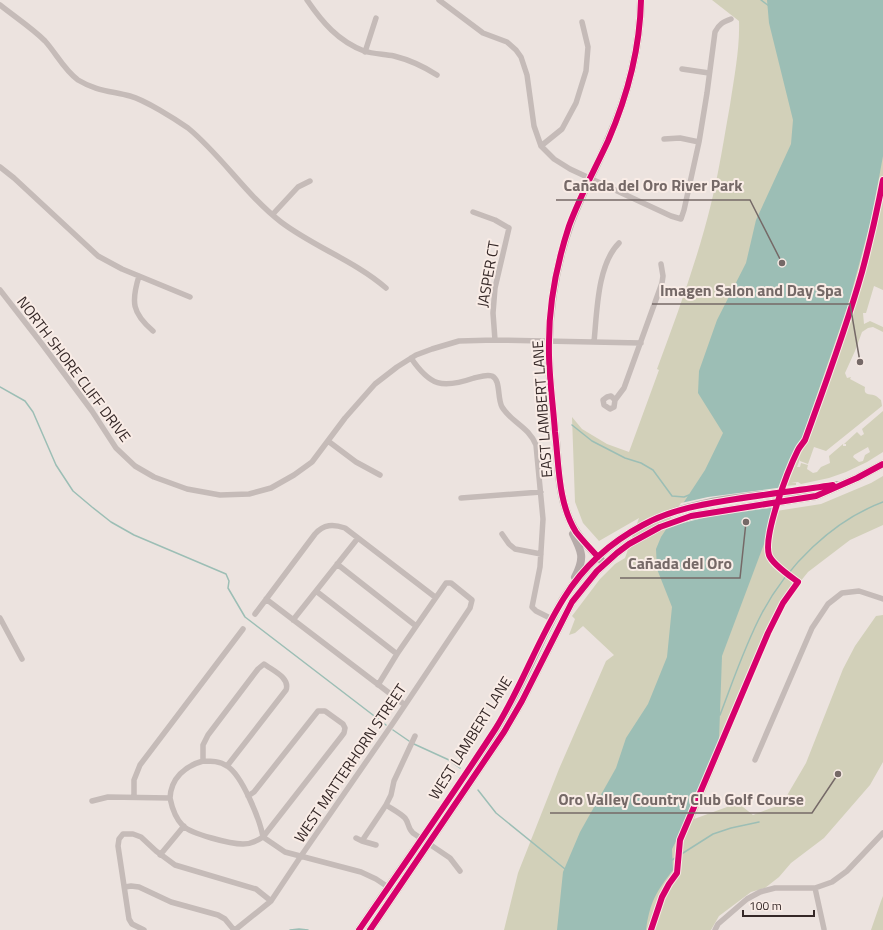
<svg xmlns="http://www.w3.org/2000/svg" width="883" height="930" viewBox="0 0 883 930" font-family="'Titillium Web',sans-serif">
<rect width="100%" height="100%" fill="#ece3df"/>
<path fill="#d2d0b9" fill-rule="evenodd" d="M712 0H883V290L874 286 866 313H863L864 324 870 321 883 327V332L873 327 868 328 862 332 855 351 845 373 847 378 851 377 850 379 865 387C863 397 871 393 876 396 878 397 879 399 881 400L882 406 826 451 814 447 808 464 800 461V459L797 467H800L801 463 808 465 807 469 813 473 817 472 821 467 830 463 829 456 843 444V446H846V444H844L857 432 861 436 864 434 862 429 883 411V452L867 462 846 472 829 478 801 484 798 482 791 483H796V485L785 486 786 484 776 485 738 517 821 504 871 483 883 476V525L850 540 808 572 791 593 774 626 694 819 738 803 753 815 782 804 806 763 843 669 855 646 876 616 883 615V762L870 785 824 838 791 863 779 877 765 888 751 892 719 916 711 930H504L518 873 559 769 606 661 614 655 583 626 575 633 569 635 575 619 572 616 600 579 615 564 625 558 639 518 599 541 583 523 575 502 572 417 582 429 607 444 629 452 659 370 657 369C677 315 697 261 711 204 719 172 724 138 730 105 734 78 740 48 739 21ZM868 447 870 452 865 455 863 461 859 462 853 457 854 455Z
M883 896V930H871L881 901Z"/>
<path fill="#9cbeb5" d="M767 0H883V156L878 183 870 224 848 305 802 438 796 446 773 510 767 536 722 656 719 740 682 830 672 849 673 870C656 892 650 902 646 930H557L563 872 580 832 616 768 626 738 648 704 667 657 672 607 657 569 656 549 661 537 705 470 723 433 698 393 699 371 717 320 746 263 756 220 791 144 793 120 769 23Z"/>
<path fill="#ece3df" d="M784 487 777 507 707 517 683 523 663 530 681 503 708 497Z"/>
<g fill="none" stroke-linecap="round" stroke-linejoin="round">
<path stroke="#9cbeb5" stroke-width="1.5" d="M761 0 769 6
M0 387 25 401 33 412 56 465 73 491 92 507 111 522 134 535 226 574 229 581 228 588 245 617 386 725
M572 425 592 441 625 458 641 463 653 470 672 496 684 497 689 495
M720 715C733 681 745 645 762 613 787 566 832 521 883 502
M393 730 409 741
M414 744 449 760 460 768
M478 790 496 813 565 869
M672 860 713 834 731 828 759 822
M290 930 299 929 308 930"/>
<path stroke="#c5bbb8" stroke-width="5.5" d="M307 0C322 22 338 41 364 51 373 54 384 54 394 56 410 60 423 66 437 75
M439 0 483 33 507 42 516 50 521 57 527 75 534 126 541 146 554 159 570 169 671 216 681 219 684 210 699 142 707 93 715 32C719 24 723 22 731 19
M0 5C15 17 32 28 45 41 56 53 64 70 78 80 96 91 111 91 130 96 145 100 175 119 188 128 222 156 246 195 281 222 314 247 355 261 386 288
M365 52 376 18
M682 69 709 73
M664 139 680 138 699 142
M541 146 562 129 576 103 586 71 588 47 582 22
M0 167 14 178 98 256 122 269 190 297
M473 212 495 220 509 228 495 288 493 313 495 340
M273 214 298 187 310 181
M139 276C131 302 132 313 153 331
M0 290 42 344 92 411 116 448 135 466 154 477 187 489 220 495 249 494 271 488 294 475 312 462 345 418 375 384 397 367 416 355 432 349 459 341 495 340 641 343
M594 342C597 313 597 265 619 243
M411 358C430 386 442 389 474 378 479 377 486 374 492 376 501 380 497 398 502 407 512 423 528 426 536 445L543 519 540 567 532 607 536 611 552 619
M615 400 611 396 607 397 603 400 604 405 610 409 614 407 615 400 624 388 662 283 663 276 661 264
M328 441 356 462 380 475
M461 498 541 492
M502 534 509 544 515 549 541 554
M337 564 416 626
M316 591 397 654
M266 599 405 705
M255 614 315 534C324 524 333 524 345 528L435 597
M0 618 22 659
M293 620 358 538
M755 760 812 628 828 604 842 593 859 591 883 599
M203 761C211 761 220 761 227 766 242 775 260 820 263 837
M134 796V780L140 765 243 629
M248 796 254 792 318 711H325L343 724 345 728 344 733 341 737 263 837
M170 798C171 778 185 766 203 761V745L208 735 258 669 264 664 267 666C276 672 290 679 286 690L227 766
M92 801 108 797 170 798C172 808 175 818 183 826 192 834 230 844 243 844 250 844 257 841 263 837L285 852 361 872 376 879 391 889
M386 805 391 795 394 781 415 736
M356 838 362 841 386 805C392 809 400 813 405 818 409 823 408 829 413 833L450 858 460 871
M362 841 376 845
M160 855 184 826
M125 887 131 886 139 887 171 902 218 915 225 919 234 930
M815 888 824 929
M144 930 132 924 129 919 118 846 119 839 123 834H133L141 837 156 851 175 865 256 889 271 901
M235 930 271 901 301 856 393 723 470 608 472 600 451 583H446L397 654 378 685
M715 930 718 924 747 899 760 892 775 888H815L832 882 847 871 883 833"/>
<path stroke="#b5aba9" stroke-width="8" d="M573 534C582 552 585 558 575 577
M601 560C591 550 581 540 574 528 557 499 559 463 555 431 552 401 548 371 549 341 550 302 557 262 570 225 580 196 596 169 608 140 627 97 640 48 641 0
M359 930C405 862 453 796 497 727 515 697 530 665 545 633 552 621 557 608 565 596 585 566 612 541 645 524 702 494 774 497 836 485
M370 930 504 732 522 701 572 602 597 571 617 553 629 544 660 527 691 516 816 496 857 478 883 464"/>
<g stroke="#f9ece6" stroke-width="8">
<path id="cycleway" d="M598 557C591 549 583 541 576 532 558 503 559 466 555 432 553 402 548 372 549 342 549 303 557 263 569 226 580 196 595 169 608 141 627 97 640 48 641 0
M359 930C405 863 452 796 496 728 522 686 538 639 564 598 583 567 611 542 643 525 672 509 704 504 736 499 768 494 801 490 833 485
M370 930 504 732 522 701 572 602 597 571 617 553 629 544 660 527 691 516 816 496 857 478 883 464
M651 930 662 897 669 884 677 873 680 840 768 633 783 603 798 582C790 576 772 564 769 555 763 535 788 470 798 450 800 446 803 443 805 440 825 385 846 329 862 272 870 242 877 211 883 180"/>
</g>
<use href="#cycleway" stroke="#d6006c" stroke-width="6"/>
</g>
<g text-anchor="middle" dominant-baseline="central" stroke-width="4" stroke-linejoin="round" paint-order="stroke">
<g font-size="15" fill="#352827" stroke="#f9ece6">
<text transform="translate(488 274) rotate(-80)">JASPER CT</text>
<text transform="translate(74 369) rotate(53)">NORTH SHORE CLIFF DRIVE</text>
<text transform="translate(542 409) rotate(-94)">EAST LAMBERT LANE</text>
<text transform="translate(470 738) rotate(-58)">WEST LAMBERT LANE</text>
<text transform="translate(350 763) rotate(-56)">WEST MATTERHORN STREET</text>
</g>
</g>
<path fill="none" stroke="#756967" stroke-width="1.5" d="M782 263L750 200H556M860 362L850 304H652M746 522L740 578H620M838 774L812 813H550"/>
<g fill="#756967" stroke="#f9ece6" stroke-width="1.5">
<circle cx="782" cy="263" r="4"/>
<circle cx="860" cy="362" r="4"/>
<circle cx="746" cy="522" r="4"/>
<circle cx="838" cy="774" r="4"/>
</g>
<g font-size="16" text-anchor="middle" font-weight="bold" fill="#756967" stroke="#f9ece6" stroke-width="4" stroke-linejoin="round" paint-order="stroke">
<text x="653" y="191">Cañada del Oro River Park</text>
<text x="751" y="296">Imagen Salon and Day Spa</text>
<text x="680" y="569">Cañada del Oro</text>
<text x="681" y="805">Oro Valley Country Club Golf Course</text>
</g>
<path d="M743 910v6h71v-6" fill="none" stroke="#352827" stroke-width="2"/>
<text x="749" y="910" font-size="12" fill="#352827" stroke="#f9ece6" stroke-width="3" paint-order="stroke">100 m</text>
</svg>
